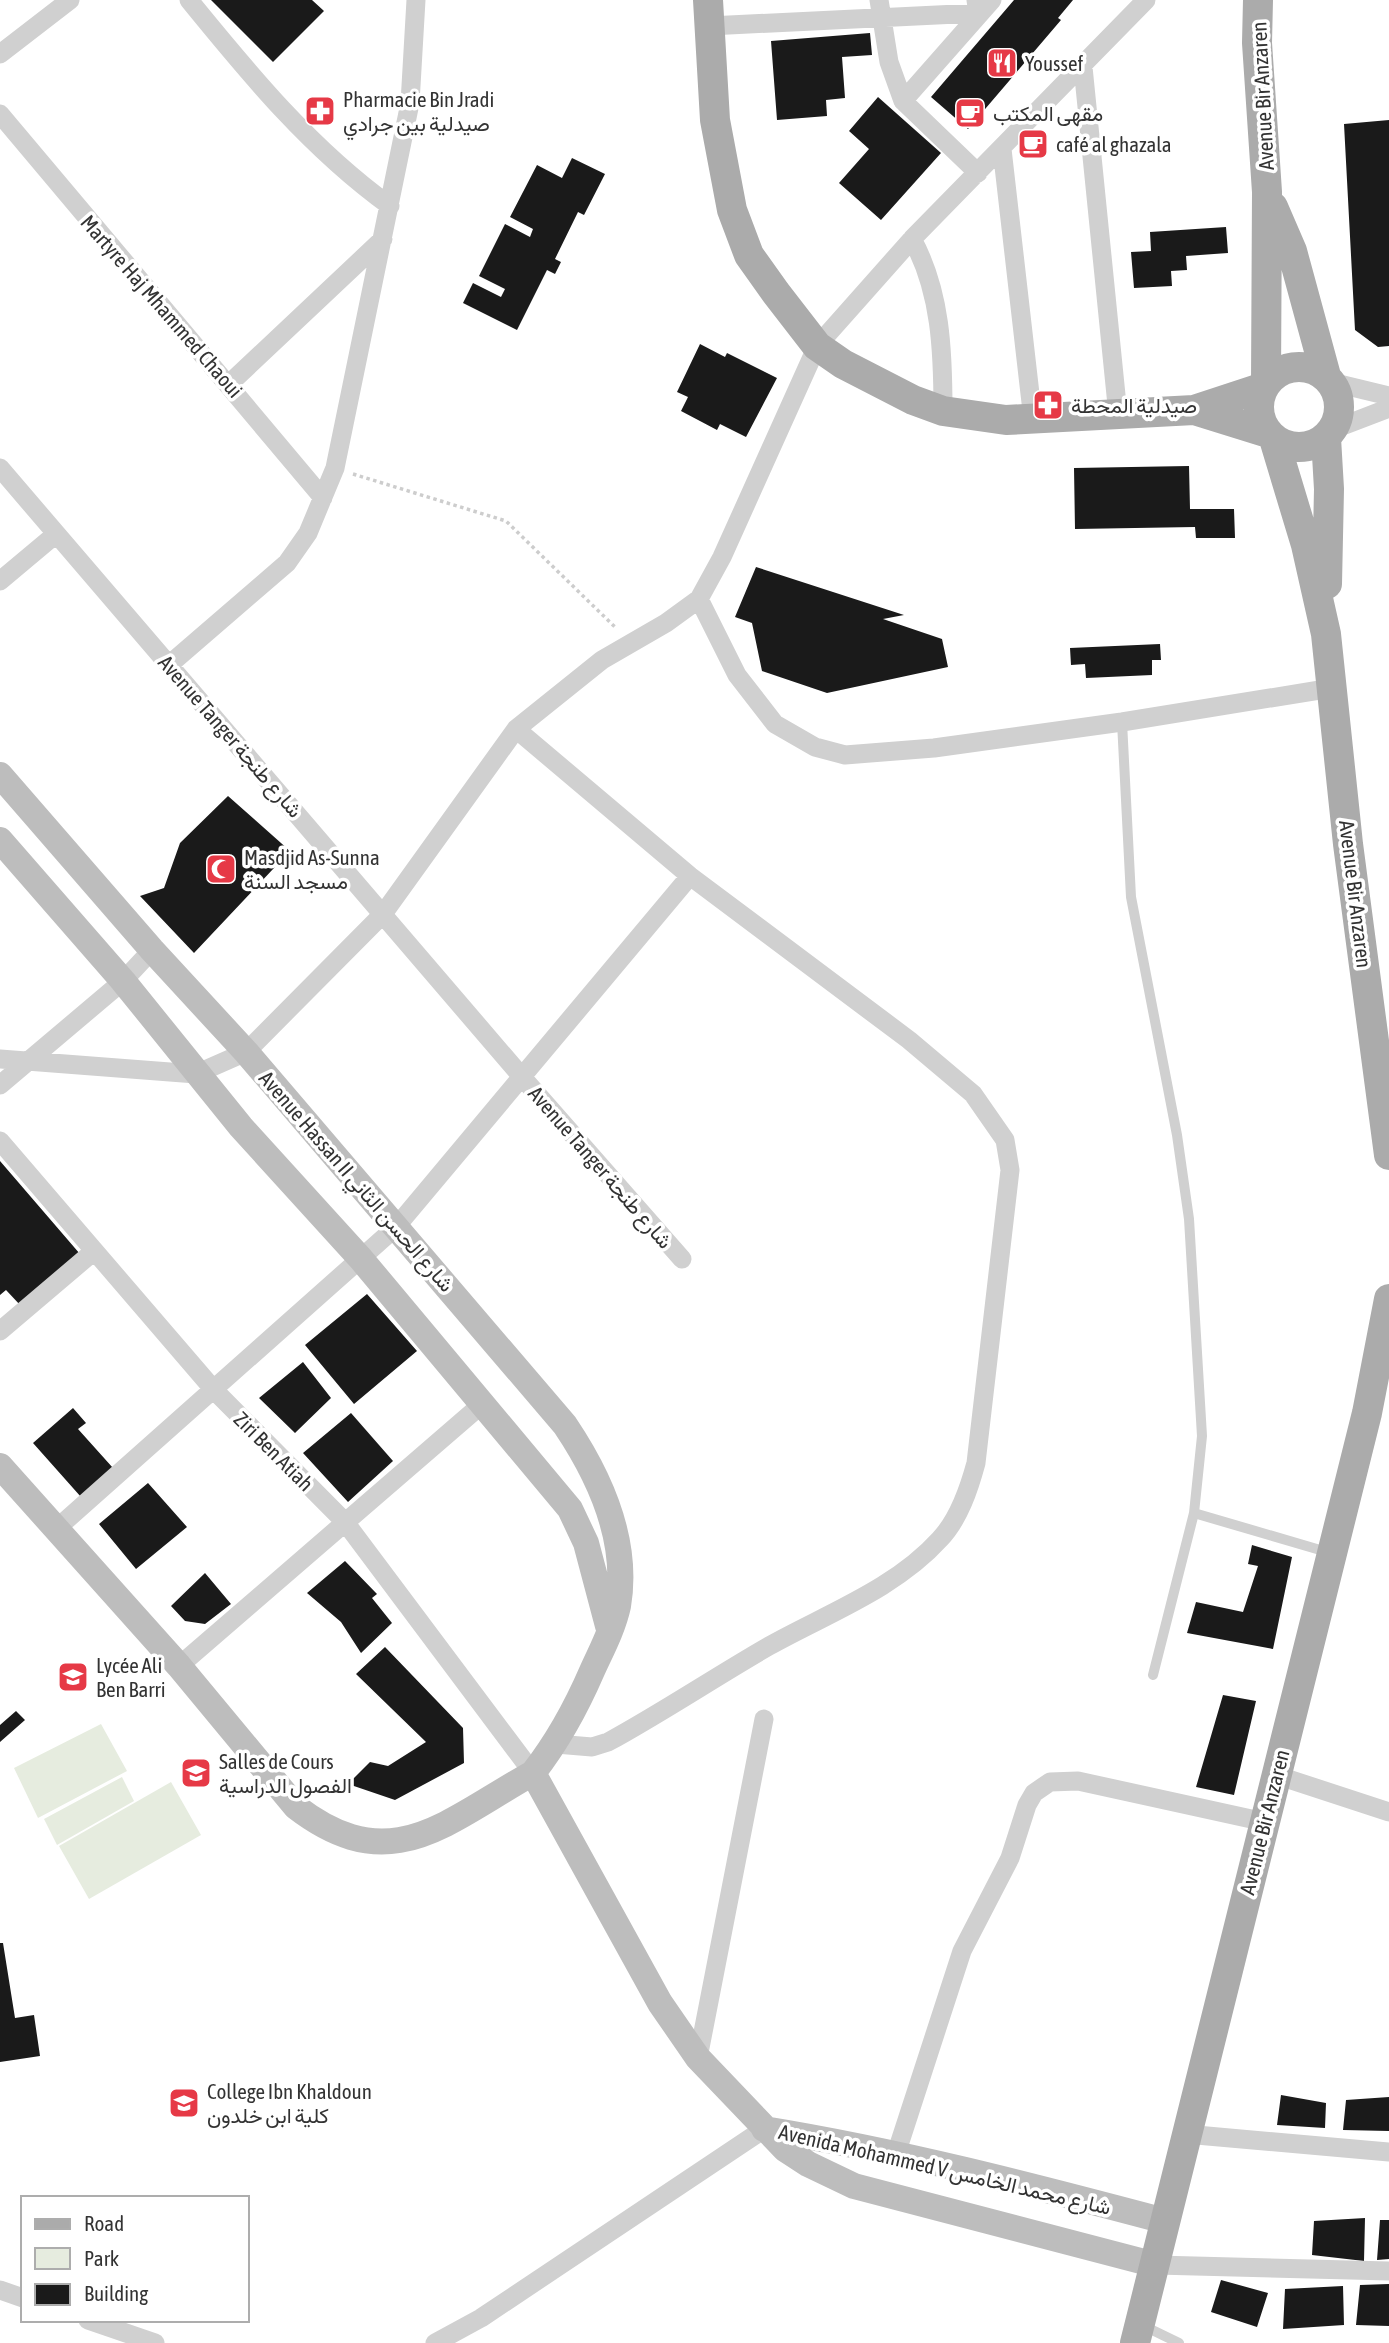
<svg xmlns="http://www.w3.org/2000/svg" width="1389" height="2343" viewBox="0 0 1389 2343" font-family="'Asap Condensed',Vazirmatn,sans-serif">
<rect width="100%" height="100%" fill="#fff"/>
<path fill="#e6ecdf" d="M101 1724 127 1771 38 1818 14 1768Z
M122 1777 134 1801 57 1845 44 1819Z
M171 1782 201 1835 89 1899 59 1846Z"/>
<path fill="#1a1a1a" d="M211 0H312L324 11 273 62Z
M1014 0H1073L1058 18 1061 20 968 129 931 97Z
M870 33 872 55 842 57 845 98 826 100 827 116 777 120 771 41Z
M878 97 941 153 881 220 839 183 869 149 849 131Z
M1389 120V346L1378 347 1355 330 1344 124Z
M572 158 605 174 584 215 578 212 555 259 561 262 555 274 547 270 517 330 463 303 473 283 501 297 505 289 479 276 505 224 530 237 533 229 510 217 537 165 562 178Z
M1226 227 1228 253 1186 256 1187 270 1171 271 1172 286 1134 288 1131 252 1151 251 1150 232Z
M700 344 725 357 727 353 777 378 746 437 720 424 717 430 681 411 688 397 677 392Z
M1189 466 1190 509H1234L1235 538H1196L1195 527 1075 529 1074 468Z
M756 567 904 615 883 619 942 639 948 667 827 693 762 671 752 623 735 617Z
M1160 644 1161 660H1152V675L1086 678 1085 664 1071 665 1070 648Z
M228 796 290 851 194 953 140 896 164 888 180 843Z
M0 1161 80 1254 21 1306 6 1290 0 1295Z
M367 1294 417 1351 354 1404 305 1345Z
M303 1362 331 1398 295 1433 259 1398Z
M73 1408 86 1423 78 1429 113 1468 81 1497 33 1443Z
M351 1413 393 1461 348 1502 303 1453Z
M148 1483 187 1527 136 1569 99 1524Z
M1252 1545 1292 1557 1273 1649 1187 1633 1196 1602 1243 1612 1258 1566 1248 1564Z
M345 1561 377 1594 372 1598 392 1623 361 1653 341 1622 307 1593Z
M205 1573 231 1604 205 1624 185 1621 171 1606Z
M385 1647 463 1728 464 1763 395 1800 348 1784 370 1762 388 1766 426 1742 356 1674Z
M1223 1695 1256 1701 1234 1795 1196 1787Z
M16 1711 25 1720 0 1742V1725Z
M0 1943H3L15 2018 34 2015 40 2056 0 2062Z
M1281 2095 1326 2103 1325 2128 1277 2125Z
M1389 2097V2131L1343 2130 1346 2100Z
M1365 2218 1364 2261 1312 2255 1314 2221Z
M1380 2220H1389V2259L1377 2260Z
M1221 2280 1268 2293 1257 2327 1211 2312Z
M1389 2284V2326L1356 2325 1360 2285Z
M1343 2286 1344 2325 1283 2329 1285 2289Z"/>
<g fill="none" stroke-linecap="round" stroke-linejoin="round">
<path stroke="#cdcdcd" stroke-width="3.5" stroke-dasharray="3.5 3.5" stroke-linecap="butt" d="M353 474 506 521 617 629"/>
<path stroke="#d0d0d0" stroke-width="10" d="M1122 722 1131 897 1177 1135 1189 1219 1202 1436 1194 1513 1153 1675
M1194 1513 1327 1552
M1144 2326 1179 2343"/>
<path stroke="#d0d0d0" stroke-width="19" d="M189 0C250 75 311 149 390 206
M879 0 889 62 903 101 978 173
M709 26 978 13 976 0
M0 54 70 0
M1083 67 1118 415
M903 101 992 0
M0 114 323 498
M1002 149 1033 420
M912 239C941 291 943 352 943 411
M1331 382 1389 396
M229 384 383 239
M1332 430 1389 408
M0 468 522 1077 682 1259
M0 581 56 534
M699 599 737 675 775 724 815 747 845 755 934 748 1122 722 1332 688
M170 664 287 563 308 533 335 468 410 103 416 0
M516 729 690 876 909 1040 973 1094 1005 1140 1010 1170 976 1463C969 1489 959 1519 940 1539 895 1589 826 1614 769 1646 715 1677 663 1712 608 1742L592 1747 556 1744
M0 1059 196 1074 246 1052 383 914 516 729 602 660 666 623 699 599 722 557 817 346 912 239 1146 0
M0 1085 123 981 152 950
M0 1141 214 1390 345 1522 533 1773
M0 1331 93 1252
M55 1530 396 1227 690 876
M179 1666 481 1405
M1276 1775 1389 1812
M698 2058 764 1719
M1185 2134 1389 2152
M896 2154 962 1951 1010 1858 1027 1805 1034 1793 1050 1782 1078 1781 1265 1822
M1156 2265 1389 2271
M0 2290 23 2298
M88 2320 155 2343
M435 2343 481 2318 764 2129"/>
<path stroke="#bdbdbd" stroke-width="26" d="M0 775 152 950 246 1052 565 1425C600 1477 629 1542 618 1606 613 1629 601 1651 592 1671 576 1708 558 1741 533 1773
M0 840 123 981 241 1127 361 1259 570 1509 586 1543 608 1626
M0 1466 179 1666 296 1807C391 1880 445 1822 533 1773L660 2003 698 2058 785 2149 808 2164 854 2186 1156 2265
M764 2129C900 2151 1033 2186 1165 2221"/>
<path stroke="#ababab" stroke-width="30" d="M708 0 715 120 732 210 749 255 776 293 817 346 843 364 913 400 943 411 1006 420 1194 410 1264 387
M1258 0 1257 43 1267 192 1266 383
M1273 207 1292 251 1326 376
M1259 407a40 40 0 1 1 80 0a40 40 0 1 1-80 0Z
M1194 410 1268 433
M1326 438 1329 489 1327 584
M1274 439 1306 545 1326 634 1348 844 1389 1155
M1135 2343 1367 1413 1389 1299"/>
</g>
<defs>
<g id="restaurant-square" transform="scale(1.575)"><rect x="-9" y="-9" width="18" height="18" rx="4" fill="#e63946" stroke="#fff"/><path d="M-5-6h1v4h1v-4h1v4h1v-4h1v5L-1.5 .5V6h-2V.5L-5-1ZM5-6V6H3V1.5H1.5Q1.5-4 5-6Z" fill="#fff"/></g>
<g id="pharmacy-square" transform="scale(1.575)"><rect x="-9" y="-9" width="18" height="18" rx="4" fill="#e63946" stroke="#fff"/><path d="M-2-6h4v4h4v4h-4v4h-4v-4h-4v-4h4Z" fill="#fff"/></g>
<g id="cafe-square" transform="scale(1.575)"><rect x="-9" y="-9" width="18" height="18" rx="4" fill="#e63946" stroke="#fff"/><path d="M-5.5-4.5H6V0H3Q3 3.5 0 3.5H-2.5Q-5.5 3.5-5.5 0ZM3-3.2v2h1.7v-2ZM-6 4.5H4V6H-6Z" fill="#fff"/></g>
<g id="mosque-square" transform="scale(1.575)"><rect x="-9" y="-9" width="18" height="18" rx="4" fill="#e63946" stroke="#fff"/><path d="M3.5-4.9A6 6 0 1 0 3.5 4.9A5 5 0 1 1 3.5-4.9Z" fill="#fff"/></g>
<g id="school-square" transform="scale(1.575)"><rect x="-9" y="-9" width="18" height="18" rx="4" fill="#e63946" stroke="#fff"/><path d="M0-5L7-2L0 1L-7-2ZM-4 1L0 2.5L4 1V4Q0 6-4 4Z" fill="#fff"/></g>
</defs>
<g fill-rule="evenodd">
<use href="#restaurant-square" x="1002" y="63"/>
<use href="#pharmacy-square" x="320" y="111"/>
<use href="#cafe-square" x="970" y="113"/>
<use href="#cafe-square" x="1033" y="144"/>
<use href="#pharmacy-square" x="1048" y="405"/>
<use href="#mosque-square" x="221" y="869"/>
<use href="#school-square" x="73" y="1677"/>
<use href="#school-square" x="196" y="1773"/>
<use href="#school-square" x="184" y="2103"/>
</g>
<g text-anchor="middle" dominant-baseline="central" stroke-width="7" stroke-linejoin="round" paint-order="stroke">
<g font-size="21" fill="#333" stroke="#fff" text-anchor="start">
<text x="1025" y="63">Youssef</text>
<text x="343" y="99">Pharmacie Bin Jradi<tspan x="343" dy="24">صيدلية بين جرادي</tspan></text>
<text x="993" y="113">مقهى المكتب</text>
<text x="1056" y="144">café al ghazala</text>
<text x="1071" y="405">صيدلية المحطة</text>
<text x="244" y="857">Masdjid As-Sunna<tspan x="244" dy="24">مسجد السنة</tspan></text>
<text x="96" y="1665">Lycée Ali<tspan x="96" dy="24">Ben Barri</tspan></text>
<text x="219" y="1761">Salles de Cours<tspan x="219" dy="24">الفصول الدراسية</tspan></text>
<text x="207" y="2091">College Ibn Khaldoun<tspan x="207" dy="24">كلية ابن خلدون</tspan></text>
</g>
<g font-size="21" fill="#333" stroke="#fff">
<text transform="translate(1262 96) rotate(-93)">Avenue Bir Anzaren</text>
<text transform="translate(162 306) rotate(49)">Martyre Haj Mhammed Chaoui</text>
<text transform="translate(231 736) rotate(49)">Avenue Tanger شارع طنجة</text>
<text transform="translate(1356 894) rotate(83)">Avenue Bir Anzaren</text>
<text transform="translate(601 1167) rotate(49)">Avenue Tanger شارع طنجة</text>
<text transform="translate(357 1181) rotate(49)">Avenue Hassan II شارع الحسن الثاني</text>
<text transform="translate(274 1451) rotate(45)">Ziri Ben Atiah</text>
<text transform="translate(1264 1822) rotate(-76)">Avenue Bir Anzaren</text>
<text transform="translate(945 2169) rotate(13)">Avenida Mohammed V شارع محمد الخامس</text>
</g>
</g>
<rect x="21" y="2196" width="228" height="126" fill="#ffffff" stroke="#adadad" stroke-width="2"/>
<rect x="35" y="2219" width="35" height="10" fill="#ababab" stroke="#adadad" stroke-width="2"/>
<text x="84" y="2231" font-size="21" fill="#333333">Road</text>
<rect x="35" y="2248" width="35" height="21" fill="#e6ecdf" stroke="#adadad" stroke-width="2"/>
<text x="84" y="2266" font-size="21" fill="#333333">Park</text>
<rect x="35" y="2284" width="35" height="21" fill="#1a1a1a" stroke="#adadad" stroke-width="2"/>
<text x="84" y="2301" font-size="21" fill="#333333">Building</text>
</svg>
